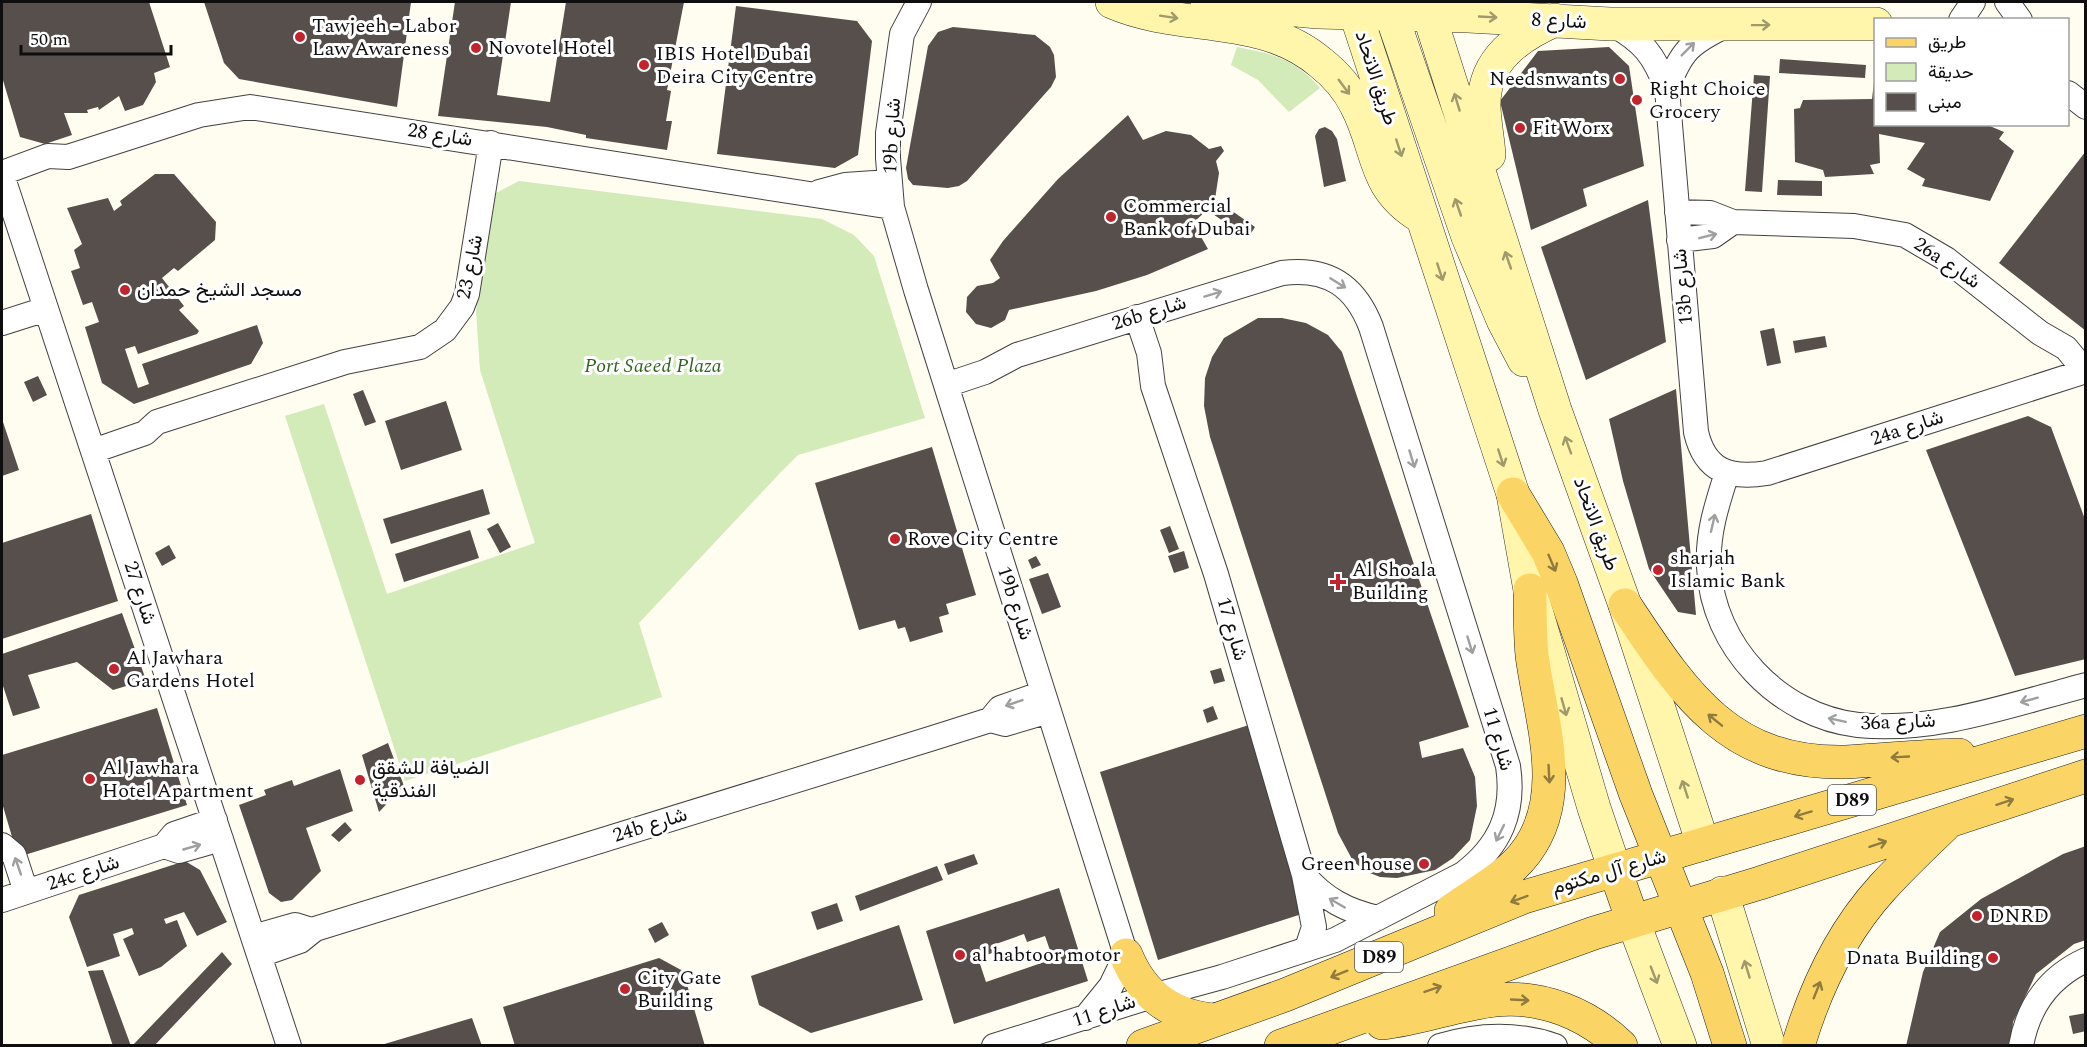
<svg xmlns="http://www.w3.org/2000/svg" width="2087" height="1047" viewBox="0 0 2087 1047" font-family="Spectral,Vazirmatn,serif">
<rect width="100%" height="100%" fill="#fffcf0"/>
<path fill="#d3eab9" d="M1237 47C1274 54 1295 59 1320 88L1289 112 1258 80 1231 65Z
M519 181 822 219 854 235 874 256 925 418 798 455 780 473 639 623 662 697 405 781 285 416 324 404 387 594 535 543 480 370 476 311 496 193Z"/>
<path fill="#574f4b" fill-rule="evenodd" d="M2 2H149L170 67 154 73 156 82 143 105 125 111 119 96 99 110 98 107 87 110 88 113H64L72 135 45 144 20 137 2 77Z
M204 2H411L397 107 239 79 224 63Z
M455 2H511L497 95 550 102 566 2H684L667 90 671 91 666 121H672L667 150 586 138V135L547 127 438 116Z
M736 6 857 21 872 41 858 155 835 168 717 154Z
M953 27 1035 35 1050 47 1054 55 1056 77 1051 87 967 181 959 186 948 188 913 185 908 179 906 168 928 46 938 32Z
M1609 47 1629 66 1644 166 1583 189 1587 206 1531 230 1500 101 1538 51Z
M1780 59 1866 65 1865 78 1779 73Z
M1754 75 1770 76 1762 192 1745 191Z
M1874 82 1876 124H1985L2004 132 1999 139 2014 151 1990 201 1922 186 1925 179 1907 169 1925 143 1879 134 1880 163 1870 165 1874 174 1825 177 1823 170 1795 162 1794 109 1800 108 1803 100 1872 99Z
M1128 115 1143 140 1166 131 1191 135 1209 149 1221 146 1224 151 1216 161 1219 173 1215 199 1255 227 1248 238 1207 210 1193 223 1208 249 1147 275 1096 291 1009 310 1005 320 991 328 976 324 966 312 967 297 977 286 993 283 1000 278 990 260 1003 241 1058 179Z
M1325 127 1332 131 1337 139 1346 181 1324 187 1315 136 1319 129Z
M2086 151V331L1999 263Z
M155 174H174L216 222 215 240 178 271 174 268 162 278 184 306 179 310 199 331 197 334 138 354 135 346 125 349 138 388 149 384 142 364 257 325 263 343 251 364 134 404 102 383 85 327 99 322 92 302 83 305 71 271 80 268 74 250 82 244 67 208 108 198 114 211 122 205 120 201Z
M1778 180 1822 181V196L1777 195Z
M1648 200 1666 342 1586 380 1541 247Z
M1258 318H1282L1306 323 1328 335 1342 352 1469 727 1419 742 1422 758 1463 748 1475 777 1477 806 1470 840 1453 858 1435 870 1397 878 1380 877 1365 871 1353 861 1338 833 1210 437 1204 406 1205 378 1212 357 1224 338Z
M1774 328 1781 363 1767 366 1760 331Z
M1825 336 1827 347 1795 353 1793 341Z
M38 376 47 395 33 402 24 382Z
M1676 389 1696 615 1678 612 1649 569 1623 481 1609 419Z
M363 390 376 422 365 426 353 394Z
M446 401 462 450 401 470 385 421Z
M2028 416 2051 427 2086 522V659L2015 676 1926 450Z
M2 419 19 470 2 476Z
M932 447 976 595 946 604 949 614 939 617 943 632 910 642 905 627 898 629 895 620 859 630 815 483Z
M483 489 490 514 391 544 383 519Z
M91 514 118 601 2 639V543Z
M498 523 511 547 500 553 487 529Z
M1170 526 1179 549 1169 553 1160 530Z
M470 530 479 558 404 582 395 554Z
M169 545 176 558 162 566 155 553Z
M1184 551 1189 568 1174 573 1168 556Z
M1036 556 1041 565 1032 569 1028 560Z
M1048 573 1061 607 1042 614 1029 579Z
M122 613 146 680 113 690 77 662 28 675 40 708 13 716 2 683V654Z
M1221 668 1225 681 1214 684 1210 671Z
M1213 706 1218 719 1207 723 1203 710Z
M157 708 187 805 18 857 2 803V755Z
M1249 725 1308 912 1158 960 1100 772Z
M388 743 404 786 379 812 362 755Z
M340 769 353 811 306 828 321 871 292 900 281 902 269 893 239 805 266 795 264 790 292 780 294 786Z
M345 822 352 830 339 842 331 835Z
M2086 846V940L2074 944 2036 974 2013 1022 2011 1046H1906L1923 972 1940 932 1981 899 2063 854Z
M974 854 978 864 948 875 944 864Z
M185 861 200 870 227 922 197 936 184 912 164 919 166 924 177 920 187 946 161 967 139 976 123 939 134 934 132 928 113 934 120 956 87 967 69 917 79 895Z
M937 866 943 880 860 911 855 896Z
M1059 888 1088 981 954 1024 926 931ZM1024 934 1027 942 1045 936 1053 959 986 982 978 958 995 952 993 945Z
M837 903 843 921 817 930 811 912Z
M662 922 669 935 655 943 648 929Z
M899 925 923 1000 811 1033 759 1005 751 976Z
M222 952 232 964 154 1046H132Z
M659 958 683 971 705 1046H515L503 1007Z
M103 970 131 1046H113L88 971Z
M2086 1013V1031L2073 1034 2069 1016Z
M472 1018 482 1046H381V1045Z"/>
<g fill="none" stroke-linecap="round" stroke-linejoin="round">
<g stroke="#414141" stroke-width="26">
<path id="street" d="M919 2 902 34 888 133V158L892 207 916 290 1126 955 1111 986 1085 1018
M2007 2 2020 20
M1961 20 1973 2
M1612 24C1644 42 1654 55 1667 89L1696 432C1705 471 1729 479 1767 473L2086 371
M1667 89C1681 51 1690 43 1725 26
M2068 93 2086 107
M2 173 48 156 68 157 199 115 250 107 892 207
M2 175 289 1046
M819 192 845 185 889 182
M1677 212 1710 213 1733 222 1854 226 1905 235 1946 259 2040 333 2066 348 2085 371
M1679 240 1713 236 1733 222
M1137 317 1149 353 1153 386 1216 574 1304 875 1314 927 1307 948
M2 323 46 309
M946 385 985 372 1017 355 1282 273C1327 267 1355 285 1371 327L1508 766C1515 812 1500 846 1463 874L1335 940 1222 977 1152 996 994 1046
M93 451 145 433 157 422 345 362 420 347 445 330 462 307 467 294 491 143
M1727 473C1717 504 1707 534 1709 567 1712 646 1779 716 1858 725 1935 733 2013 704 2086 685
M990 720 1000 708 1043 693
M2 845 14 855 26 892
M164 846 179 851 221 839
M1304 875C1324 899 1347 911 1378 918
M2 900 164 846 174 834 215 820
M253 937 295 925 311 930
M260 955 300 941 315 929 933 738 990 720 1005 724 1049 711
M1440 1046C1479 1034 1517 1033 1555 1046
M2021 1046C2028 1006 2049 977 2086 960"/>
</g>
<g stroke="#303030" stroke-width="34">
<path id="secondary" d="M1112 2C1180 32 1262 12 1321 63 1335 74 1348 89 1356 105 1380 150 1371 187 1421 217
M1207 2 1318 12 1468 16 1610 24H1876
M1352 2 1513 494 1530 590 1594 808 1615 870
M1387 2 1468 237 1503 320 1524 360
M1425 2 1555 410 1625 605 1703 844
M1489 155C1488 138 1484 121 1484 104 1484 59 1519 36 1555 20
M1722 893 1769 1046
M1633 921 1680 1046"/>
</g>
<g stroke="#1f1f1f" stroke-width="34">
<path id="primary" d="M1513 494 1548 552 1561 583 1636 795 1707 973 1730 1046
M1625 605C1683 692 1728 765 1846 762 1883 760 1921 756 1959 755
M1615 870 1633 921
M1451 911C1476 892 1507 878 1526 852 1569 795 1540 718 1532 655 1530 634 1530 612 1530 590
M1126 955C1142 995 1172 1017 1215 1020
M1382 1023C1421 1019 1457 1004 1495 1000 1542 995 1588 1014 1621 1046
M1143 1046 1285 995 1524 897 2086 731
M1281 1046 1594 933 1760 883 2086 776
M1798 1046C1815 989 1842 932 1882 888 1902 866 1923 846 1944 826"/>
</g>
<use href="#street" stroke="#fff" stroke-width="24"/>
<use href="#secondary" stroke="#fff5ab" stroke-width="33"/>
<use href="#primary" stroke="#fad565" stroke-width="33"/>
</g>
<defs><path id="oneway-shaft" d="M-6 0H5M1.5-3L5.5 0L1.5 3" fill="none" stroke-width="1.6" stroke-linecap="round" stroke-linejoin="round" transform="scale(1.5)"/></defs>
<g stroke="#9f996c">
<use href="#oneway-shaft" transform="translate(1169 17) rotate(9)"/>
<use href="#oneway-shaft" transform="translate(1488 17) rotate(3)"/>
<use href="#oneway-shaft" transform="translate(1761 25) rotate(-1)"/>
<use href="#oneway-shaft" transform="translate(1344 87) rotate(54)"/>
<use href="#oneway-shaft" transform="translate(1457 102) rotate(-107)"/>
<use href="#oneway-shaft" transform="translate(1399 148) rotate(72)"/>
<use href="#oneway-shaft" transform="translate(1458 207) rotate(-109)"/>
<use href="#oneway-shaft" transform="translate(1508 260) rotate(-109)"/>
<use href="#oneway-shaft" transform="translate(1440 272) rotate(72)"/>
<use href="#oneway-shaft" transform="translate(1568 445) rotate(-110)"/>
<use href="#oneway-shaft" transform="translate(1501 458) rotate(72)"/>
<use href="#oneway-shaft" transform="translate(1564 707) rotate(74)"/>
<use href="#oneway-shaft" transform="translate(1685 789) rotate(-108)"/>
<use href="#oneway-shaft" transform="translate(1747 969) rotate(-107)"/>
<use href="#oneway-shaft" transform="translate(1654 975) rotate(69)"/>
</g>
<g stroke="#9f9f9f">
<use href="#oneway-shaft" transform="translate(1688 49) rotate(-45)"/>
<use href="#oneway-shaft" transform="translate(1708 236) rotate(-14)"/>
<use href="#oneway-shaft" transform="translate(1338 283) rotate(32)"/>
<use href="#oneway-shaft" transform="translate(1213 294) rotate(-17)"/>
<use href="#oneway-shaft" transform="translate(1412 459) rotate(73)"/>
<use href="#oneway-shaft" transform="translate(1713 523) rotate(-77)"/>
<use href="#oneway-shaft" transform="translate(1470 645) rotate(73)"/>
<use href="#oneway-shaft" transform="translate(2029 700) rotate(165)"/>
<use href="#oneway-shaft" transform="translate(1014 703) rotate(161)"/>
<use href="#oneway-shaft" transform="translate(1837 720) rotate(-168)"/>
<use href="#oneway-shaft" transform="translate(1500 833) rotate(116)"/>
<use href="#oneway-shaft" transform="translate(192 847) rotate(-16)"/>
<use href="#oneway-shaft" transform="translate(18 866) rotate(-109)"/>
<use href="#oneway-shaft" transform="translate(1337 903) rotate(-150)"/>
</g>
<g stroke="#907b3e">
<use href="#oneway-shaft" transform="translate(1552 563) rotate(67)"/>
<use href="#oneway-shaft" transform="translate(1715 720) rotate(-141)"/>
<use href="#oneway-shaft" transform="translate(1900 757) rotate(177)"/>
<use href="#oneway-shaft" transform="translate(1549 774) rotate(87)"/>
<use href="#oneway-shaft" transform="translate(2005 802) rotate(-18)"/>
<use href="#oneway-shaft" transform="translate(1803 814) rotate(163)"/>
<use href="#oneway-shaft" transform="translate(1878 844) rotate(-18)"/>
<use href="#oneway-shaft" transform="translate(1519 899) rotate(160)"/>
<use href="#oneway-shaft" transform="translate(1339 974) rotate(158)"/>
<use href="#oneway-shaft" transform="translate(1433 989) rotate(-19)"/>
<use href="#oneway-shaft" transform="translate(1817 990) rotate(-68)"/>
<use href="#oneway-shaft" transform="translate(1520 1000) rotate(3)"/>
</g>
<g fill="#c1242c" stroke="#fff" stroke-width="2">
<circle cx="300" cy="37" r="6"/>
<circle cx="476" cy="48" r="6"/>
<circle cx="644" cy="65" r="6"/>
<circle cx="1620" cy="79" r="6"/>
<circle cx="1637" cy="100" r="6"/>
<circle cx="1520" cy="128" r="6"/>
<circle cx="1111" cy="217" r="6"/>
<circle cx="125" cy="290" r="6"/>
<circle cx="895" cy="539" r="6"/>
<circle cx="1658" cy="570" r="6"/>
<path d="M1335 573h6v6h6v6h-6v6h-6v-6h-6v-6h6z"/>
<circle cx="114" cy="669" r="6"/>
<circle cx="90" cy="779" r="6"/>
<circle cx="360" cy="780" r="6"/>
<circle cx="1424" cy="864" r="6"/>
<circle cx="1977" cy="916" r="6"/>
<circle cx="960" cy="955" r="6"/>
<circle cx="1993" cy="958" r="6"/>
<circle cx="625" cy="989" r="6"/>
</g>
<g text-anchor="middle" dominant-baseline="central" stroke-width="6" stroke-linejoin="round" paint-order="stroke">
<g fill="#fff" stroke="#565656" stroke-width="1.5">
<rect x="1828" y="785" width="48" height="30" rx="4.5"/>
<rect x="1355" y="942" width="48" height="30" rx="4.5"/>
</g>
<g font-size="18" font-weight="bold" fill="#0e0e0e">
<text x="1852" y="800">D89</text>
<text x="1379" y="957">D89</text>
</g>
<g font-size="20" fill="#0e0e0e" stroke="#fff">
<text transform="translate(1559 21) rotate(3)">شارع 8</text>
<text transform="translate(1376 78) rotate(72)">طريق الاتحاد</text>
<text transform="translate(440 135) rotate(9)">شارع 28</text>
<text transform="translate(892 136) rotate(-87)">19b شارع</text>
<text transform="translate(1947 263) rotate(34)">26a شارع</text>
<text transform="translate(470 267) rotate(-78)">شارع 23</text>
<text transform="translate(1683 287) rotate(-95)">13b شارع</text>
<text transform="translate(1149 313) rotate(-17)">26b شارع</text>
<text transform="translate(1907 428) rotate(-18)">24a شارع</text>
<text transform="translate(1596 524) rotate(70)">طريق الاتحاد</text>
<text transform="translate(140 593) rotate(72)">شارع 27</text>
<text transform="translate(1015 603) rotate(72)">19b شارع</text>
<text transform="translate(1232 629) rotate(74)">شارع 17</text>
<text transform="translate(1898 722) rotate(-2)">36a شارع</text>
<text transform="translate(1498 739) rotate(74)">شارع 11</text>
<text transform="translate(650 825) rotate(-17)">24b شارع</text>
<text transform="translate(1609 872) rotate(-16)">شارع آل مكتوم</text>
<text transform="translate(83 873) rotate(-18)">24c شارع</text>
<text transform="translate(1104 1011) rotate(-18)">شارع 11</text>
</g>
<g font-size="20" fill="#0e0e0e" stroke="#fff" text-anchor="start">
<text x="312" y="26">Tawjeeh - Labor<tspan x="312" dy="23">Law Awareness</tspan></text>
<text x="488" y="48">Novotel Hotel</text>
<text x="656" y="54">IBIS Hotel Dubai<tspan x="656" dy="23">Deira City Centre</tspan></text>
<text x="1608" y="79" text-anchor="end">Needsnwants</text>
<text x="1649" y="89">Right Choice<tspan x="1649" dy="23">Grocery</tspan></text>
<text x="1532" y="128">Fit Worx</text>
<text x="1123" y="206">Commercial<tspan x="1123" dy="23">Bank of Dubai</tspan></text>
<text x="137" y="290">مسجد الشيخ حمدان</text>
<text x="907" y="539">Rove City Centre</text>
<text x="1670" y="558">sharjah<tspan x="1670" dy="23">Islamic Bank</tspan></text>
<text x="1352" y="570">Al Shoala<tspan x="1352" dy="23">Building</tspan></text>
<text x="126" y="658">Al Jawhara<tspan x="126" dy="23">Gardens Hotel</tspan></text>
<text x="102" y="768">Al Jawhara<tspan x="102" dy="23">Hotel Apartment</tspan></text>
<text x="372" y="768">الضيافة للشقق<tspan x="372" dy="23">الفندقية</tspan></text>
<text x="1412" y="864" text-anchor="end">Green house</text>
<text x="1989" y="916">DNRD</text>
<text x="972" y="955">al habtoor motor</text>
<text x="1981" y="958" text-anchor="end">Dnata Building</text>
<text x="637" y="978">City Gate<tspan x="637" dy="23">Building</tspan></text>
</g>
<g font-size="20" font-style="italic" fill="#2d671d" stroke="#fff">
<text x="653" y="366">Port Saeed Plaza</text>
</g>
</g>
<rect width="2087" height="1047" fill="none" stroke="#0e0e0e" stroke-width="6"/>
<rect x="1874" y="18" width="195" height="108" fill="#ffffff" stroke="#9f9f9f" stroke-width="1.5"/>
<rect x="1886" y="38" width="30" height="9" fill="#fad565" stroke="#9f9f9f" stroke-width="1.5"/>
<text x="1928" y="48" font-size="18" fill="#0e0e0e">طريق</text>
<rect x="1886" y="63" width="30" height="18" fill="#d3eab9" stroke="#9f9f9f" stroke-width="1.5"/>
<text x="1928" y="78" font-size="18" fill="#0e0e0e">حديقة</text>
<rect x="1886" y="93" width="30" height="18" fill="#574f4b" stroke="#9f9f9f" stroke-width="1.5"/>
<text x="1928" y="108" font-size="18" fill="#0e0e0e">مبنى</text>
<path d="M21 45v9h150v-9" fill="none" stroke="#0e0e0e" stroke-width="3"/>
<text x="30" y="45" font-size="18" fill="#0e0e0e" stroke="#ffffff" stroke-width="4.5" paint-order="stroke">50 m</text>
</svg>
